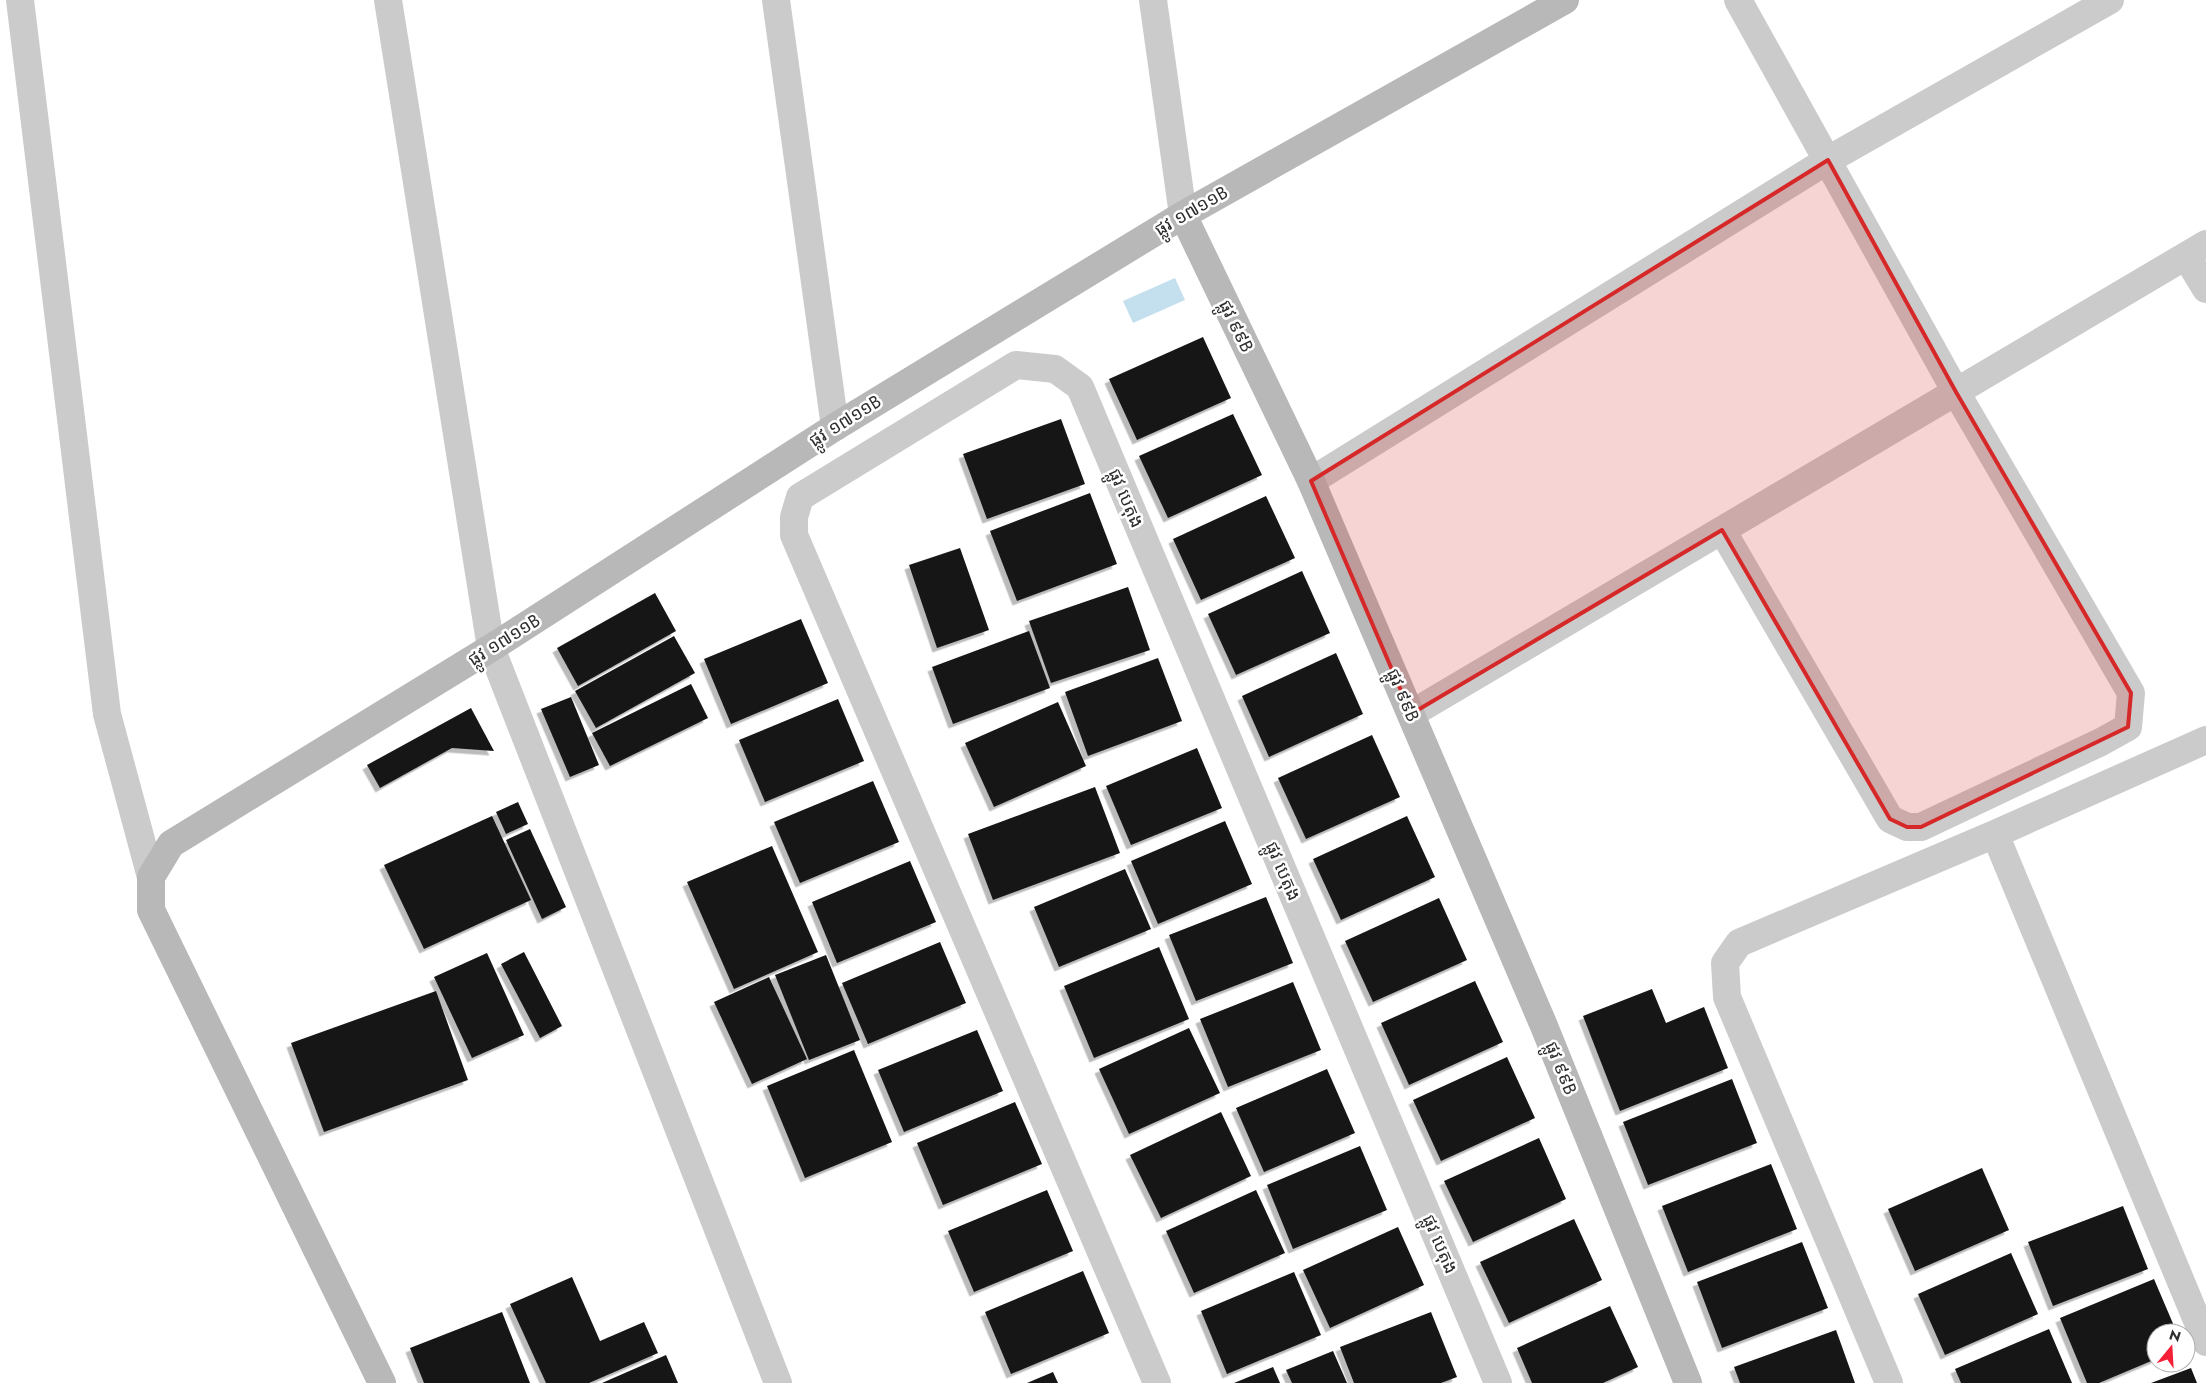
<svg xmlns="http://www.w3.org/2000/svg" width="2206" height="1383" viewBox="0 0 2206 1383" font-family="Jost,'Noto Sans Khmer',sans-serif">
<defs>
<filter id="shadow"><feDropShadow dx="-4.5" dy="4.5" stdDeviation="0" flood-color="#0004"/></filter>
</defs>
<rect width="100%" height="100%" fill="#fff"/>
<path fill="#c4dfee" d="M1175 278 1185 300 1133 323 1123 301Z"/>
<path fill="#151515" filter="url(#shadow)" d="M1203 337 1231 398 1137 440 1109 379Z
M1233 414 1262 475 1168 518 1139 456Z
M1061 419 1085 484 987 519 963 454Z
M1090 493 1117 564 1017 601 990 531Z
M1266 496 1295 558 1201 600 1173 539Z
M960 548 989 630 937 648 909 565Z
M1302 571 1330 633 1236 675 1208 614Z
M1128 587 1150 650 1051 683 1029 621Z
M655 593 676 631 578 686 557 648Z
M801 619 828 683 731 724 704 659Z
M1029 631 1050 688 953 724 932 667Z
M674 636 695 673 596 728 575 691Z
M1336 653 1363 714 1269 757 1242 696Z
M1158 658 1182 721 1088 756 1065 692Z
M691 684 708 718 610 766 592 733Z
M571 697 599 765 570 777 541 709Z
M838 699 864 761 765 802 739 740Z
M1058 702 1086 766 994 807 965 743Z
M471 708 494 751 452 748 380 788 367 765Z
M1372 735 1400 797 1306 839 1278 778Z
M1197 748 1222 808 1131 845 1106 786Z
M873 781 899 842 800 883 774 822Z
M1095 787 1120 853 993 900 968 834Z
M518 802 528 824 506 834 496 812Z
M492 816 531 900 424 949 384 865Z
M1407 816 1435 877 1341 920 1313 859Z
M1225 821 1252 884 1158 924 1131 861Z
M530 829 566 907 542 919 506 840Z
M772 846 818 952 734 989 687 882Z
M910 861 936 922 837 963 812 902Z
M1125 869 1151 929 1059 967 1034 907Z
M1266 897 1293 963 1196 1001 1169 935Z
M1439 898 1467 960 1373 1002 1345 941Z
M940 942 966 1003 868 1044 842 983Z
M1159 947 1189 1019 1094 1058 1064 986Z
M524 952 562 1026 540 1038 501 964Z
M487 953 524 1035 472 1058 434 977Z
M826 955 860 1040 809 1060 775 975Z
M769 977 807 1059 752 1084 714 1002Z
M1475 981 1503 1042 1409 1085 1381 1023Z
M1293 982 1321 1050 1228 1087 1200 1019Z
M1652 989 1666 1023 1704 1007 1728 1068 1620 1111 1583 1016Z
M436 991 468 1080 324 1132 291 1043Z
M1189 1028 1220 1093 1129 1134 1099 1069Z
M977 1030 1003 1091 904 1132 878 1070Z
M854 1050 892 1142 805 1178 767 1086Z
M1507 1057 1535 1118 1441 1161 1413 1100Z
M1327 1069 1355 1133 1264 1172 1236 1108Z
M1732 1079 1757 1143 1648 1185 1623 1122Z
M1015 1102 1042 1164 943 1205 917 1143Z
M1221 1112 1251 1176 1161 1218 1130 1155Z
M1539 1138 1566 1199 1473 1242 1444 1181Z
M1360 1146 1387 1210 1293 1249 1267 1185Z
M1771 1164 1797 1229 1688 1272 1662 1206Z
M1982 1168 2009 1230 1915 1271 1888 1209Z
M1047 1190 1073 1251 974 1292 948 1231Z
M1256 1190 1285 1253 1194 1293 1166 1231Z
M2123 1206 2148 1269 2053 1306 2028 1242Z
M1574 1219 1602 1280 1509 1323 1480 1262Z
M1398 1227 1424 1285 1330 1328 1303 1270Z
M1802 1242 1828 1308 1722 1348 1697 1282Z
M2011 1253 2038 1314 1945 1355 1918 1294Z
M1083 1271 1109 1333 1011 1374 985 1312Z
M1294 1272 1321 1335 1227 1374 1201 1311Z
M572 1277 600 1341 644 1322 658 1353 589 1383H546L510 1304Z
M2154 1279 2177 1333H2156V1359L2099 1383H2087L2060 1318Z
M1610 1306 1638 1367 1603 1383H1532L1517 1348Z
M502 1312 530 1383H424L410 1348Z
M1431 1312 1457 1377 1441 1383H1354L1340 1347Z
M2049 1329 2072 1383H1961L1955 1369Z
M1836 1330 1855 1383H1740L1734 1367Z
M1333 1351 1347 1383H1292L1286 1370Z
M666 1355 678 1383H602Z
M1273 1367 1280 1383H1234Z
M2191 1368 2197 1383H2151Z
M1053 1372 1058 1383H1027Z"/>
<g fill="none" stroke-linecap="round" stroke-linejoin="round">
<path stroke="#cbcbcb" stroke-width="28" d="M20 0 107 714 151 877
M388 0 491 648 778 1383
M776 0 835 427
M1153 0 1183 215
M2186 256 2206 289
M1311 481 1828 160 2110 0
M1722 530 1890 819 1907 827H1921L2101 742 2128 727 2131 693 1956 392 1738 0
M1411 714 2206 244
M1995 834 2206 1342
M1157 1383 794 535V517L800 497 1016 365 1055 369 1080 387 1498 1383
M1889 1383 1727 997 1725 963 1739 943 1995 834 2206 740"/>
<path stroke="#b8b8b8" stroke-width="28" d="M1183 215 1311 481 1544 1026 1688 1383
M382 1383 151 910V877L171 844 491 648 835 427 1183 215 1565 0"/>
</g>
<path fill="#d62828" fill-opacity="0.2" stroke="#d62828" stroke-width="4" stroke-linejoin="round" d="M1828 160 1956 392 2131 693 2128 727 1921 827H1907L1890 819 1722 530 1411 714 1311 481Z"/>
<g text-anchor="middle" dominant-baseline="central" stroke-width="5" stroke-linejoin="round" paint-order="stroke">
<g font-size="18" fill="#2e2e2e" stroke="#fff">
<text transform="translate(1191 211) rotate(-30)">ផ្លូវ ១៧១១B</text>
<text transform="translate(1236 326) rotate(64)">ផ្លូវ ៩៩B</text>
<text transform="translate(845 421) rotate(-32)">ផ្លូវ ១៧១១B</text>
<text transform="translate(1126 498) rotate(67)">ផ្លូវ បេតុង</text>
<text transform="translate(504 640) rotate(-32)">ផ្លូវ ១៧១១B</text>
<text transform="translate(1403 695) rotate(67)">ផ្លូវ ៩៩B</text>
<text transform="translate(1283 871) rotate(67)">ផ្លូវ បេតុង</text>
<text transform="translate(1561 1068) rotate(68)">ផ្លូវ ៩៩B</text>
<text transform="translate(1440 1244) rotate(67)">ផ្លូវ បេតុង</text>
</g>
</g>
<g transform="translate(2171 1348) rotate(18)"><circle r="24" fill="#ffffff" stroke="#ababab"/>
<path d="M0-4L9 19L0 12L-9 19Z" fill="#f51f36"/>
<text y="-8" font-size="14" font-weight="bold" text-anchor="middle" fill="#2e2e2e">N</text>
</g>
</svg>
